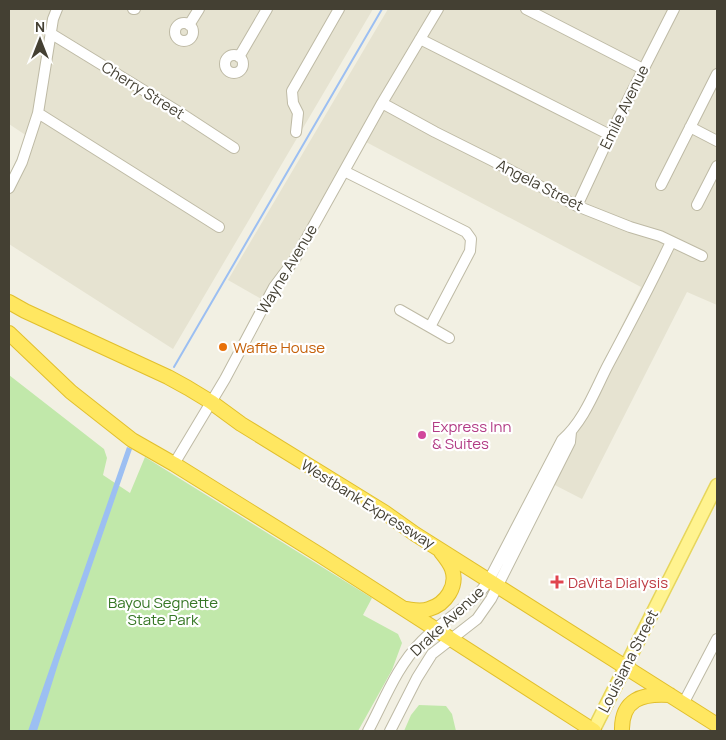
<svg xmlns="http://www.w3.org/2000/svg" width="726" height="740" viewBox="0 0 726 740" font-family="Manrope,sans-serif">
<rect width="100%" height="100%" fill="#f2f0e3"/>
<path fill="#e6e3d1" d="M9 9H373L173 349 9 244V176L27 136 9 124Z
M388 9H717V305L687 292 582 499 545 480 641 287 366 142 270 304 228 280Z"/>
<path fill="#c1e8aa" d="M9 375 104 449 107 458 103 475 130 493 145 457 372 598 363 615 398 634 402 643 392 670 358 731H9Z
M419 705 446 706 452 714 456 731H404L411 715Z"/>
<path fill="#9cbff2" d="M127 447 132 449 59 661 37 731H28Z"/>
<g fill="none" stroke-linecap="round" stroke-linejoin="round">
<path stroke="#9cbff2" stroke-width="2" d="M174 367 382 9"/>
<g stroke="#bebaa5" stroke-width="12">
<path id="minor" d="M133 9H135
M526 9 643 69
M175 32a9 9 0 1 1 18 0a9 9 0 1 1-18 0Z
M189 25 199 9
M50 33 179 112 234 148
M420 39 610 135
M225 64a9 9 0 1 1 18 0a9 9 0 1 1-18 0Z
M239 57 267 9
M382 103 435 132 493 161 577 206 630 227 660 236 702 256
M38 113 219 227
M690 127 717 141
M296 132 298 113 293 103 292 91 339 9
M344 171 466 232 471 239 470 251 430 327
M661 185 717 74
M9 188 22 162 38 113 53 19 57 9
M697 205 717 166
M577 206 610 135 674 9
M400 310 449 338
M174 464 225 379 274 287 295 259 382 103 438 9
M683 704 717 639
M368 731C384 701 397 666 421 642 443 619 472 607 489 580L562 440C584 421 595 390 608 365 630 324 651 284 671 242
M390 731 417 678 432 654 477 619 491 599 570 442 571 432"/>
</g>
<g stroke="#e7d65c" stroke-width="15">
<path id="major" d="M593 731 717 485"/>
</g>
<g stroke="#e1bf2d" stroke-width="16">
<path id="highway" d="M9 302 25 311 168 377 188 388 211 402 241 424 384 512 415 534 717 725
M9 333 71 392 132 440 174 464 320 555 594 731
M406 609C414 610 421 612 429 609 446 604 458 586 452 569 450 563 445 557 441 552
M622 731C621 699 643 693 670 695"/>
</g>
<use href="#minor" stroke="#fff" stroke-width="10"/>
<use href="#major" stroke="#fff38f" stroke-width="12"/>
<use href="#highway" stroke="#ffe761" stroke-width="14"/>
</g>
<circle fill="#e8710a" stroke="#fff" stroke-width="2" cx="223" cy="347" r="5"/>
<circle fill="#d1479c" stroke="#fff" stroke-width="2" cx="422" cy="435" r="5"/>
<path fill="#e0444e" stroke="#fff" stroke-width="2" d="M554.5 574.5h5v5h5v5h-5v5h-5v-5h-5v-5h5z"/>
<g text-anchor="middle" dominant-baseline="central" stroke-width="4.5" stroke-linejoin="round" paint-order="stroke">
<g font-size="15" fill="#444033" stroke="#fff">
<text transform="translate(143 90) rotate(32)">Cherry Street</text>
<text transform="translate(624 107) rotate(-64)">Emile Avenue</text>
<text transform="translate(540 185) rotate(27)">Angela Street</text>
<text transform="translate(287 269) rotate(-59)">Wayne Avenue</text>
<text transform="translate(368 504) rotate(32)">Westbank Expressway</text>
<text transform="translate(447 621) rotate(-43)">Drake Avenue</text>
<text transform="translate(628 661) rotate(-63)">Louisiana Street</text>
</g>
<g font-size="15" fill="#c56008" stroke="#fff" text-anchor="start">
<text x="233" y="347">Waffle House</text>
</g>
<g font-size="15" fill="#b23c85" stroke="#fff" text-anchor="start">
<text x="432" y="426">Express Inn<tspan x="432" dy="17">&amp; Suites</tspan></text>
</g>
<g font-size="15" fill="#be3a42" stroke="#fff" text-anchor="start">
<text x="568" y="582">DaVita Dialysis</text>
</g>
<g font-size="15" fill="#367725" stroke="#fff">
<text x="163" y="602">Bayou Segnette<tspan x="163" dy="17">State Park</tspan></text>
</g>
</g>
<rect width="726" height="740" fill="none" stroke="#444033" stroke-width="20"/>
<g transform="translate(40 40)" stroke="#ffffff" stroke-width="4" paint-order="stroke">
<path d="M0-4L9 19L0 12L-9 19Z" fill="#444033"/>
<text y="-8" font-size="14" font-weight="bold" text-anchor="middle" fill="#444033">N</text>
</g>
</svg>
